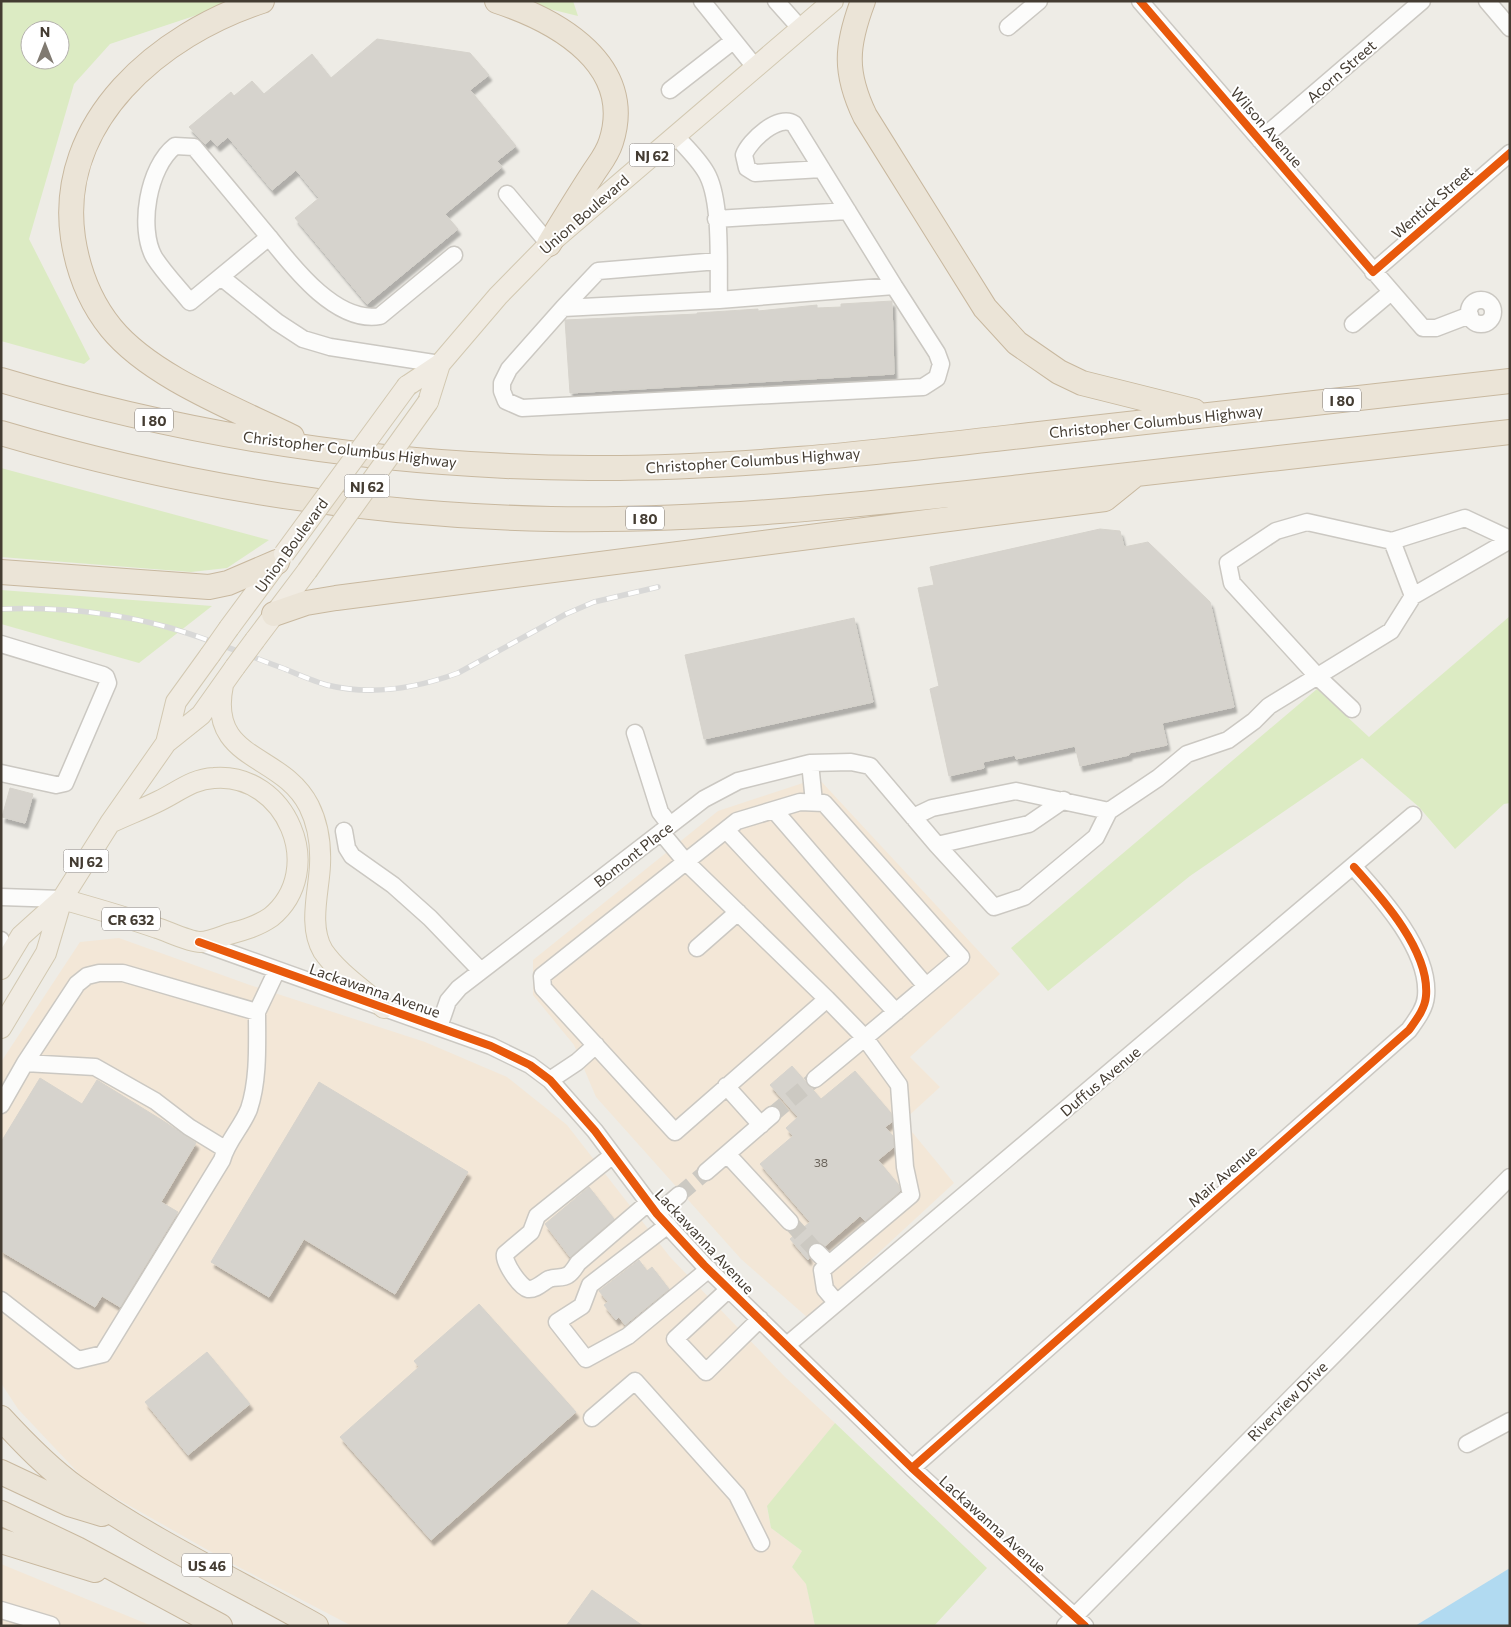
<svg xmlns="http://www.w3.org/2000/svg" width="1511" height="1627" viewBox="0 0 1511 1627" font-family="Commissioner,sans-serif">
<defs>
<filter id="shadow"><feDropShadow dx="3" dy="5.5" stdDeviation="1" flood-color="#0004"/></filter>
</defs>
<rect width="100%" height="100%" fill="#eeece6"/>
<path fill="#f3e7d7" d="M818 778 1000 974 910 1057 940 1087 903 1121 954 1183 808 1318 741 1259 596 1097 574 1045 533 995V960L718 811Z
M119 938 247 984 425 1042 507 1077 567 1125 670 1257 785 1377 835 1423 767 1507 771 1528 802 1551 792 1567 806 1583 815 1626H352L229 1562 86 1481 18 1409 1 1383V1062L80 942Z
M1 1564 152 1626H1Z"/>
<path fill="#dcebc3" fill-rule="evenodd" d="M1 1H239L110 44 74 84 29 239 90 359 84 364 1 341ZM30 30H60V60H30Z
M517 1H573L578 16Z
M1 468 269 540 227 568 191 572 1 557Z
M1 590 212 606 139 663 1 624Z
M1510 616V803L1504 804 1455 849 1419 807 1362 758 1190 876 1048 991 1011 948 1317 689 1369 737Z
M835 1423 987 1568 934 1626H815L806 1584 792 1567 802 1551 771 1528 767 1506Z"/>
<path fill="#b1daf1" d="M1510 1568V1626H1415Z"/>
<path fill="#d6d3cd" stroke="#d6d3cc" filter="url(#shadow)" d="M377 39 470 53 489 75 470 90 516 146 497 161 502 167 445 214 458 229 367 304 295 218 319 198 296 170 272 190 228 137 217 146 211 139 205 144 189 127 231 92 234 96 252 81 264 94 312 54 331 78Z
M892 301 894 374 570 393 565 320 697 314V313L758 309V311L817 305V308L841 307V304Z
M1100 529 1120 531 1124 547 1148 542 1210 602 1234 707 1162 723 1167 745 1129 753V755L1080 766 1075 746 1016 759 1015 755 983 762 984 768 949 776 930 689 939 686 918 588 934 585 930 567Z
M854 618 873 702 704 739 685 655Z
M10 788 33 794 25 823 2 817Z
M792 1066 821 1099 855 1071 891 1113 892 1122 885 1127 893 1136 894 1147 878 1160 898 1184 900 1191 865 1221 860 1216 825 1246 819 1242 810 1245 807 1250 809 1258 808 1260 790 1239 810 1222 760 1164 793 1136 786 1128 798 1117 770 1085Z
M40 1078 82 1104 97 1080 165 1122 196 1143 161 1202 178 1212 120 1307 102 1296 95 1307 1 1251V1142Z
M319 1082 468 1172 395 1294 304 1239 269 1297 211 1262Z
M589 1187 614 1219 570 1257 545 1224Z
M639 1260 647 1271 652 1267 669 1289 625 1325 619 1317 616 1320 604 1305 608 1302 599 1291Z
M479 1304 576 1412 431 1540 340 1437 419 1367 414 1361Z
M207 1352 250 1404 188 1455 145 1402Z
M592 1590 643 1626H566Z"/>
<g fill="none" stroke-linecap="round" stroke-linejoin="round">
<path stroke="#ccc9c2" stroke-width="16" stroke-dasharray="16 8" stroke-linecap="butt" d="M772 1115 815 1079
M679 1195 706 1172
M790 1222 817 1252"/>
<g stroke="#cbc8c2" stroke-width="19">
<path id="minor" d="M702 1 755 67
M776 1 801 29
M1140 1 1423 328H1436L1470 315
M1487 1 1510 28
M1008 27 1039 1
M670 90 733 41
M676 136C686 148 701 161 708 176 722 205 718 267 719 300L894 286 937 353 941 364 937 378 923 387 522 408 506 401 502 391V383L509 369 563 308 598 271 718 261
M1260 140 1422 1
M822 169 755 173 747 168 744 155C749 141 779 113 794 124L894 286
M507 194 549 244
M716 219 848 211
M269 237 194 147 175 146C148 167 138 228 154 257 164 273 179 288 190 302L269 237C292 266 336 324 380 316L454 255
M1373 272 1510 153
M221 277 277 322 303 339 330 347 440 364
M1469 312a12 12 0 1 1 24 0a12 12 0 1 1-24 0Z
M563 308 719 300
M1353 324 1391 292
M1392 541 1413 596 1510 540
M1 644 103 675 106 677 108 683 65 783 56 785 1 773
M1352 709 1318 677 1232 583 1228 563 1276 531 1307 522 1392 541 1465 518 1510 539
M635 733 660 812 670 825
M810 763 814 802
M774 810 926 986
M913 817 932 808 1016 791 1109 811
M726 830 896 1012
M344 831 347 848 352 856 393 885 430 918 481 971
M661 832 685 861 827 999
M937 845 1029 824 1064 800
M1 897 62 899
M1 940 3 966
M199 942 491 1046 530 1065 550 1080 595 1131 657 1214 704 1265 912 1468 1085 1626
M697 948 738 912
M439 1027 448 1001 459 988 704 799 738 781 810 763 851 762 870 766 937 845 994 907 1024 897 1096 837 1109 811 1158 778 1187 754 1228 740 1254 721 1269 706 1391 631 1413 596
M25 1063 95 1067 155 1101 189 1127 225 1149
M815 1079C864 1039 912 998 961 957L824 803 800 802 737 821 542 976 543 988 675 1132 827 999 865 1038 899 1085 905 1167 911 1195 822 1270 825 1289 836 1302
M550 1080 577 1062 596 1045
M726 1086 761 1125
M1 1105 25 1063 77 984 87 976 99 973H123L257 1012 277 970
M727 1154 790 1222
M613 1155 537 1216 531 1232 505 1254C503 1262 520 1287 528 1289 536 1290 543 1282 549 1279 556 1276 562 1279 568 1275 573 1272 575 1267 578 1263L649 1202
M706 1172 772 1115
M657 1214 679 1195
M668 1225 590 1285 582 1306 557 1322 586 1359 628 1336 709 1269
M817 1252 829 1264
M729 1289 675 1339 706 1372 760 1319
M1 1300 78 1360 103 1354 222 1160C227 1141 242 1127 249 1109 259 1079 257 1043 257 1012
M787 1345 1413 815
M592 1418 635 1381 737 1495 761 1543
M1467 1444 1510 1421
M912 1468 1409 1030C1416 1020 1425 1009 1426 996 1430 951 1382 898 1354 867
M1 1610 51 1625
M1065 1626 1510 1177"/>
</g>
<g stroke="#d2c8b1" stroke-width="22">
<path id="major" d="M407 386 440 364 498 296 549 244 833 1
M428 402 440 364
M229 628 280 559
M255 640 307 571
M223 685C207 762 282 752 309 806 318 824 321 844 320 865 319 891 308 926 323 951 338 973 364 990 384 1008
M166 743 176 702 210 655
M62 899C94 908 126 917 157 928 167 931 189 942 200 942 209 942 220 937 229 934 244 930 258 926 271 917 328 870 286 772 214 778 192 779 178 792 159 801 143 809 127 815 110 823
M1 969 21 936 62 899
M1 1028 46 953 62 899 110 823 166 743 201 715 235 667"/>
</g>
<g stroke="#c8b89f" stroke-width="26">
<path id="highway" d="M262 1C160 34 56 121 73 238 78 271 90 302 111 328 151 377 236 409 292 437
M497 1C558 21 636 65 611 142 607 155 599 164 592 175 577 198 563 221 549 244
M863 1C846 46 844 72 865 116L985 308 1017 343 1059 372 1082 383 1194 411
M1 380C191 437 391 467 589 468 740 469 889 451 1039 434 1196 416 1353 399 1510 381
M1 433C180 486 365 515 551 519 715 522 876 503 1039 485 1196 467 1353 450 1510 432
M1 572 209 587 228 583 277 562
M274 614 306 603 336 598 1105 499 1136 474
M1 1418C24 1443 48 1468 76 1488 151 1541 236 1581 316 1626
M1 1472 69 1504 102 1514
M1 1513 77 1549 220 1626
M1 1541 95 1570"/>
</g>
<use href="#minor" stroke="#fcfcfb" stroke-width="16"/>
<use href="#major" stroke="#f0ebe2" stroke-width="20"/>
<use href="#highway" stroke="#ebe4d7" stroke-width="24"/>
<g stroke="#d8d8d7" stroke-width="5.5">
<path id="rail" d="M1 609C57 607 112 612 167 627 207 638 246 655 285 669 299 675 313 681 327 685 371 696 417 688 458 673L566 614 594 602 658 587"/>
</g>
<use href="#rail" stroke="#fff" stroke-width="4" stroke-dasharray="11" stroke-linecap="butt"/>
<g stroke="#d2c8b1" stroke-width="22" stroke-linecap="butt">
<path id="major-bridge" d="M284 554 407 386
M307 571 428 402
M210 655 229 628
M235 667 255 640"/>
</g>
<use href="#major-bridge" stroke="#f0ebe2" stroke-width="20"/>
<g stroke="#fff" stroke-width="11">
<path id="cycleway" d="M1140 1 1373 272 1510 153
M199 942 491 1046 530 1065 550 1080 595 1131 657 1214 704 1265 912 1468 1085 1626
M912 1468 1409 1030C1416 1020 1425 1009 1426 996 1430 951 1382 898 1354 867"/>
</g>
<use href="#cycleway" stroke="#e8590c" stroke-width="8"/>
</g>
<g text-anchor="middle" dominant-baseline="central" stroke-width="4" stroke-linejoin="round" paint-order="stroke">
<g font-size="12" fill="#6a635a">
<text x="821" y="1162">38</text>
</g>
<g fill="#fff" stroke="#7c7670" stroke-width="1">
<rect x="629.5" y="143.5" width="45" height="23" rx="4"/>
<rect x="1323" y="388.5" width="38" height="23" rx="4"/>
<rect x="135" y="408.5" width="38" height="23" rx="4"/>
<rect x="344.5" y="474.5" width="45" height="23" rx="4"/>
<rect x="626" y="506.5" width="38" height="23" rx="4"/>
<rect x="63.5" y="849.5" width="45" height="23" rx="4"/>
<rect x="102" y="907.5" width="58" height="23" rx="4"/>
<rect x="182" y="1553.5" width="50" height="23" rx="4"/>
</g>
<g font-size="14" font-weight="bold" fill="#443c32">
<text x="652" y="155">NJ 62</text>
<text x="1342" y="400">I 80</text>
<text x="154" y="420">I 80</text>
<text x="367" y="486">NJ 62</text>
<text x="645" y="518">I 80</text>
<text x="86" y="861">NJ 62</text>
<text x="131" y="919">CR 632</text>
<text x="207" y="1565">US 46</text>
</g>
<g font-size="15" fill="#443c32" stroke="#fff">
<text transform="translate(1341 71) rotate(-41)">Acorn Street</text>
<text transform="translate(1267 127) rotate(49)">Wilson Avenue</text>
<text transform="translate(1432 202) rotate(-41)">Wentick Street</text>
<text transform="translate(584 214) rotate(-41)">Union Boulevard</text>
<text transform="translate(1156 421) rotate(-6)">Christopher Columbus Highway</text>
<text transform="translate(350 449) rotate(7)">Christopher Columbus Highway</text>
<text transform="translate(753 460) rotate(-4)">Christopher Columbus Highway</text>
<text transform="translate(291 545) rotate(-54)">Union Boulevard</text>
<text transform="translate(633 854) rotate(-38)">Bomont Place</text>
<text transform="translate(375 990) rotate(19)">Lackawanna Avenue</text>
<text transform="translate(1100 1081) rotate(-40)">Duffus Avenue</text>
<text transform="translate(1222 1176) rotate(-41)">Mair Avenue</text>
<text transform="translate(705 1241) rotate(47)">Lackawanna Avenue</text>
<text transform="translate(1287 1401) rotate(-45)">Riverview Drive</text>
<text transform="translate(993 1524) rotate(42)">Lackawanna Avenue</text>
</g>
</g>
<rect width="1511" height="1627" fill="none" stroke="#443c32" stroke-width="5"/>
<g transform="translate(45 45)"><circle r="24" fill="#ffffff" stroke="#b4b1ad"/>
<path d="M0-4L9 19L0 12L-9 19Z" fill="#807a71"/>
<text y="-8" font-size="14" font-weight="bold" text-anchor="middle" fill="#443c32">N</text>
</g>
</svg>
